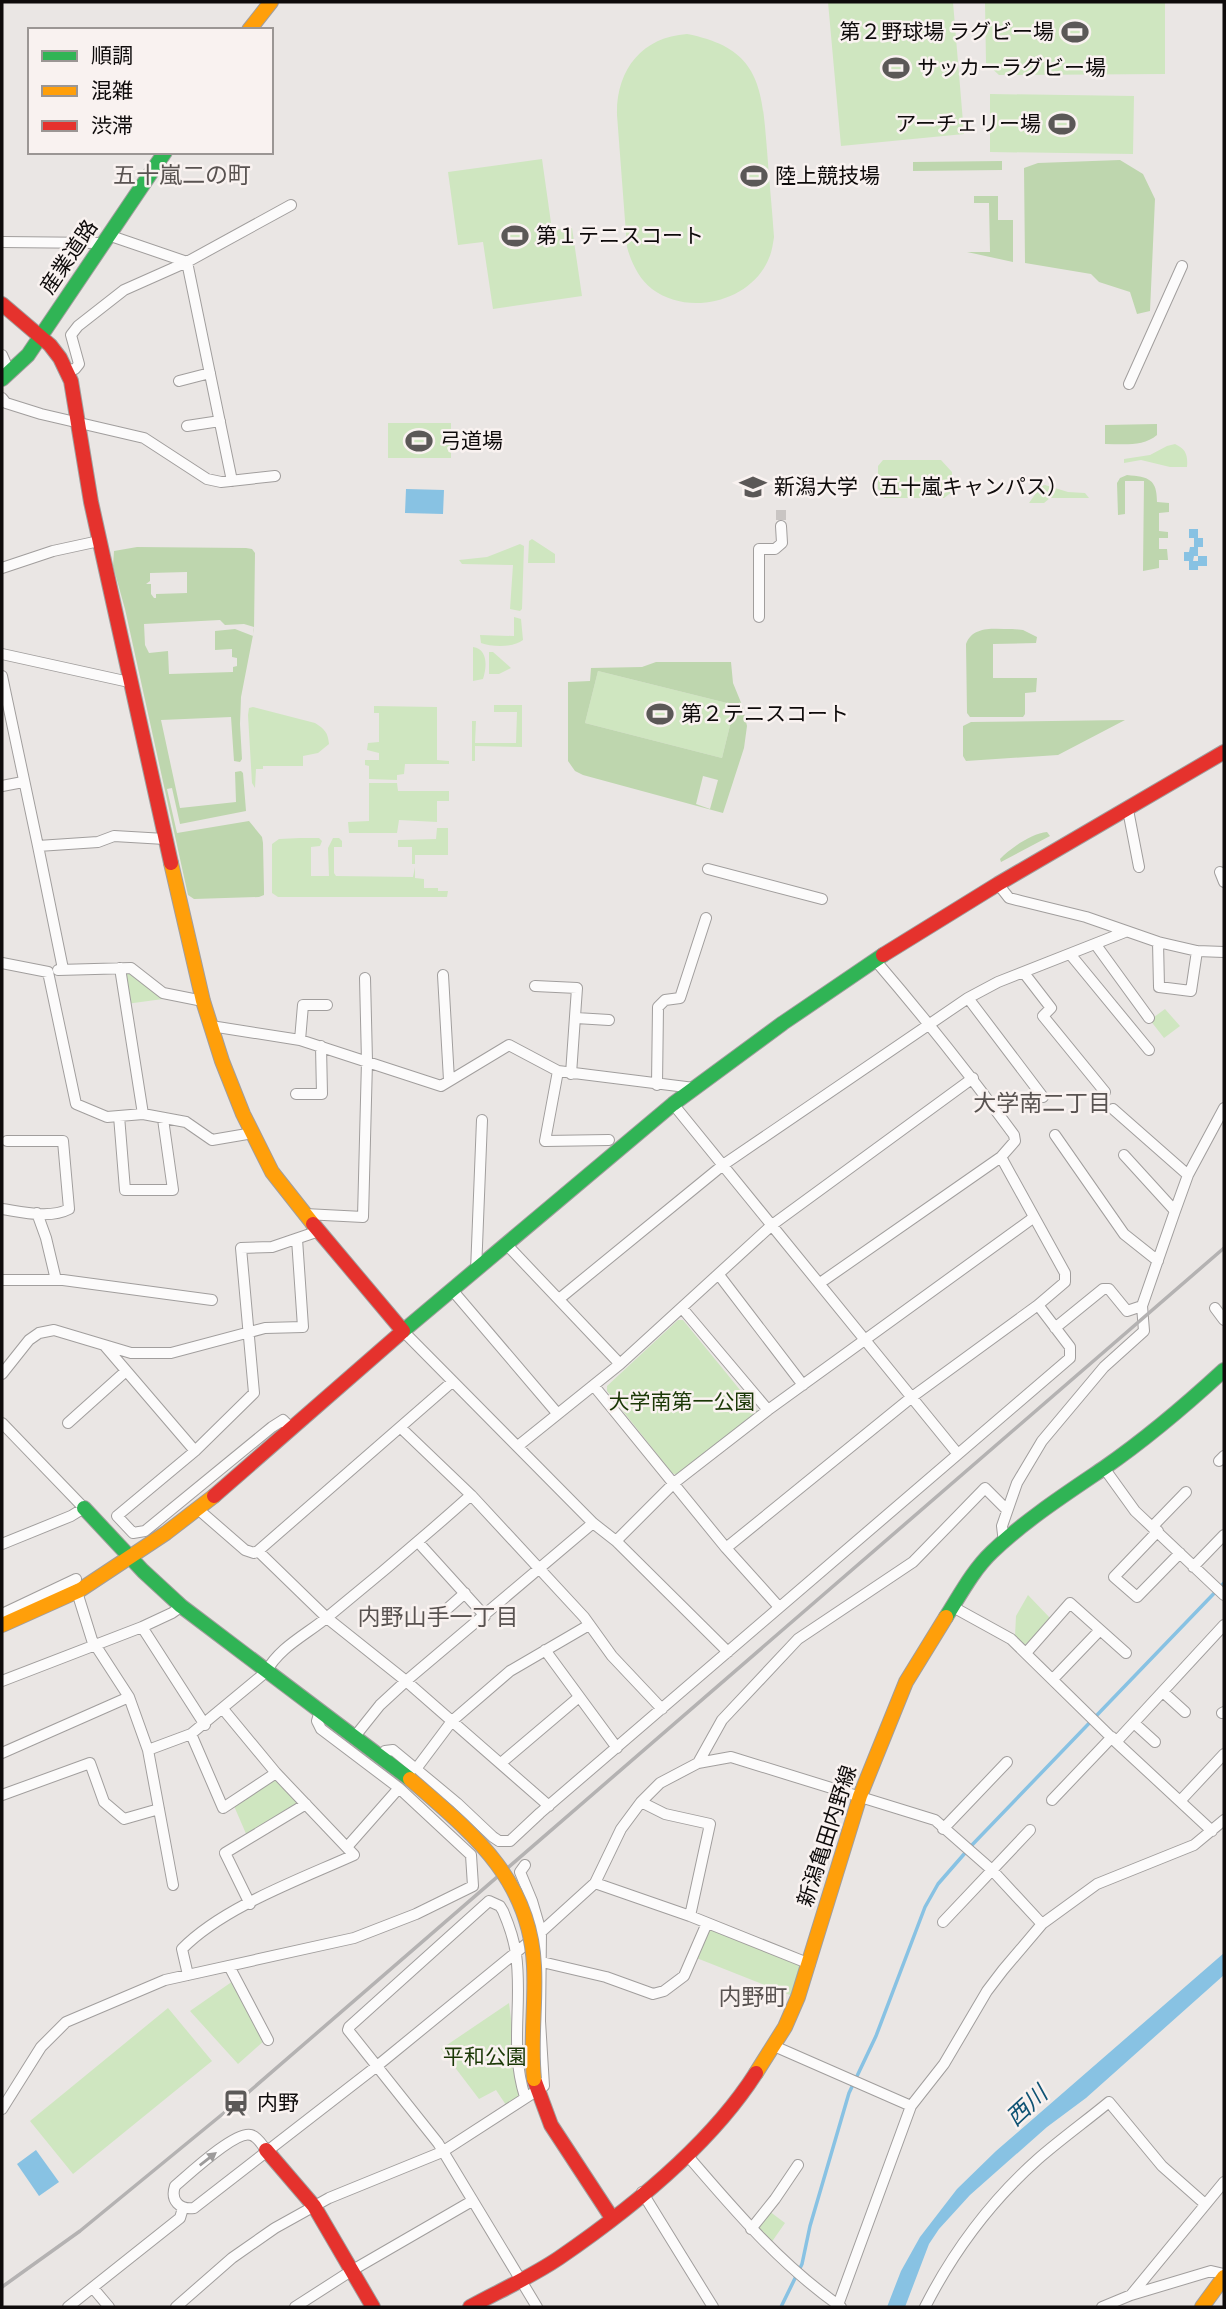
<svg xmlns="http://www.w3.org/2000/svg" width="1226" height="2309" viewBox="0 0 1226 2309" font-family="Signika,'Noto Sans JP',sans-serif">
<rect width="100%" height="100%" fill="#eae6e4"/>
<path fill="#cfe6c0" d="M828 2H953L964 134 841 146Z
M985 2H1165V74L999 75 986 63Z
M687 34C760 48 762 87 767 150 769 179 772 208 774 237 773 243 772 252 769 258 752 301 689 317 652 289 639 279 631 262 627 247L617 115C616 70 642 37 687 34Z
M990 94 1134 96 1133 154 990 152Z
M542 159 552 230 572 228 582 296 493 309 483 242 458 245 448 172Z
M388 423H451V458H388Z
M1175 444C1186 449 1188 455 1187 467H1170L1141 460 1124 463V459L1150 455 1167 446Z
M883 460H941L952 472V492L944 498H884L882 492 878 489V466Z
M1045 485 1068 492 1085 493 1089 498H1050L1044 503H1029L1041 486Z
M532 539 555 554V563H528L529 541Z
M520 544 524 546 522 609 520 611 510 609 513 565 462 564 459 560 487 557Z
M514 617 521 619 523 640C513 648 492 647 481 643L480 635 514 636Z
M473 647C488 649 487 667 483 679L473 681Z
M489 652H493L511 668 499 674H489Z
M598 671 735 705 722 758 585 723Z
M494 705H522V747L475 746V761H472V721H476L475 743H516L517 712H494Z
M374 706 437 707V760L449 761V764H405L404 774 397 775V780L369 779V766L365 765V760H379V753L367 750 368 743 379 742V713H374Z
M253 707 315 723C325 729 328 733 329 744L318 753 303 756V766H263V769H256L255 788 252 783 248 715 249 708Z
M369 783H397L398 791H449V801H437V822L399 820 397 833H349L348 822 369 821Z
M437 828H448V855H415V864H412V847H398V840L436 839Z
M300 838H319L322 841 320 846 311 847V876H329L328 848 333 838H339L342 841V847H334V873L336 876 413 877 415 867V878L424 879V888H438V891H448L447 897H278L272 893V844L279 839Z
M122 973H135L162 992 163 999 126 1004Z
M1165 1009 1180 1026 1164 1038 1150 1020Z
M678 1320H683L758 1412 677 1475 672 1473 607 1391V1386Z
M1028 1595 1051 1619 1025 1645 1015 1636 1016 1616Z
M277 1778 300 1803 247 1836 234 1806Z
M707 1924 809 1964 795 1997 694 1957Z
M233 1981 265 2040 238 2064 190 2011Z
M509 2003 521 2096 506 2105 496 2090 479 2099 441 2049Z
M168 2008 212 2061 73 2174 30 2121Z
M769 2211 785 2223 771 2243 759 2232 758 2224Z"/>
<path fill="#bed6ae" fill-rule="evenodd" d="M1120 160 1143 174 1155 199 1150 311 1137 314 1130 292 1099 282 1091 274 1025 263 1024 168 1038 163Z
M1002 161V170L913 171V162Z
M974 196H998V220H1013V262L967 252H990L989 203H974Z
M1157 424V435C1143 447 1123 444 1105 444V425Z
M1127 475C1149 477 1157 479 1157 502L1169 503V512L1159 513V531L1168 532V538H1159V549H1167L1168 560H1159V568L1143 571 1144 481H1125V514L1118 515 1117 483 1120 478Z
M137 547 246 548 252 549 255 553 254 630 241 697 240 724 242 759 240 762 234 761 231 717 161 720 180 808 236 802 235 772 241 771 243 773 246 811 180 824 172 788 167 789 177 833 249 821 262 837 263 843 264 891V895L259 897 194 899 188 895 125 609 113 566 114 551ZM187 572V593L156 594V598H154L151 594V584H146L150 581V573ZM220 620 225 625 244 624 254 627 253 636 235 629 215 631V650L232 649V657L237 658V666L233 667V672L169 674 168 651 149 653 145 645 144 624Z
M1012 629 1023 630 1037 637 1036 643 993 644V678H1037L1036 692 1025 693V714L1023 717H970L967 713 966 644C973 625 995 629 1012 629Z
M656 662H731L733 683 742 705 747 726 744 748 723 813 583 775 575 771 568 761V682L590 681 591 668 642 667ZM598 671 735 705 722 758 585 723ZM703 776 718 780 710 809 696 804Z
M1125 720 1058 755 966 761 963 756V726L971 722Z
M1047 832 1050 836 1001 862 1000 859C1011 848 1032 833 1047 832Z"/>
<path fill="#88c2e3" d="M406 489 444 490 443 514 405 513Z
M1189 529H1198V538H1203V547H1198V556H1194L1193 561H1198V556H1207V566H1198V570H1189V561H1184V552H1189L1190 547H1194V538H1189Z
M1224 1953V1975L1086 2098 1047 2127 970 2195 939 2229 929 2244 905 2307H887L901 2271 920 2237 957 2189 996 2151Z
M36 2150 59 2182 39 2196 17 2164Z"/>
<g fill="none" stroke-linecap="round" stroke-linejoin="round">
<path stroke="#88c2e3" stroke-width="3.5" d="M781 2307 802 2264 810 2226 849 2093 876 2036 925 1907 938 1884 972 1845 1224 1583"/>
<path stroke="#c9c5c3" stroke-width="10" stroke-dasharray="10 5" stroke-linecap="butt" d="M781 510V526"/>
<g stroke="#a19e9d" stroke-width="12">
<path id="street" d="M108 235 187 262 232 481
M2 242 102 243
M2 355 10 373
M67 370 75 369 79 364 71 335 78 326 124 290 187 262 291 205
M179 381 210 373
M1129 384 1182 266
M2 398 6 403 41 414 144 438 207 479 221 482 275 476
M187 426 220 421
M2 568 53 551 99 541
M759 617V549H775L782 543 781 526
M2 654 129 682
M2 676 38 846
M2 786 23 782
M1128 810 1139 867
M708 869 822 899
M1220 872 1224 882
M998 884 1009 898 1021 901 1086 917 1158 942 1197 951 1224 952
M1158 942 1159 987 1191 991 1197 951
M1096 945 1149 1018
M1070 954 1149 1050
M2 963 48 972 76 1104 107 1117 143 1114 120 968
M63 969 38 846 98 842 114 836 165 839
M58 970 131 968 163 993 203 1001
M1024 973 1051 1008 1043 1016 1105 1092
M443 975 449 1080
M535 986 577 988 571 1074
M968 998 1043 1097
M576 1018 609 1020
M211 1026 300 1040 441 1086 509 1045 558 1071 694 1088
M300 1040 303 1005H327
M558 1071 545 1141 609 1140
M657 1085 658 1007 665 1000 680 998 706 918
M296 1094H322L321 1046
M673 1104 957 1453
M1113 1109 1188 1175
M143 1114 186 1122 212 1140 253 1133
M119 1116 125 1190H173L163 1119
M1055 1135 1124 1234 1158 1261
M1124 1155 1175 1211
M2 1209C22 1212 50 1219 69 1209L63 1141H7
M37 1213 46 1238 56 1280
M305 1214 363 1217 367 1061 365 978
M507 1245 620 1364
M476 1271 482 1120
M719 1275 803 1385
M2 1280H63L212 1300
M820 1283 1001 1157 1015 1141 1014 1135C970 1075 924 1017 875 960
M453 1291 557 1413
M559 1299 723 1165 968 998 998 982 1125 932
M682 1308 768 1410
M1215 1308 1224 1320
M1055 1328 1103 1289H1109L1127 1311 1142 1306
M403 1331 593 1523 616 1541 728 1652
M105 1346 195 1451
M2 1374 29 1340 39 1333 54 1330 131 1353H171L265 1328 303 1327 297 1239
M594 1386 726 1548 779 1607
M2 1423 84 1508 71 1516 2 1544
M68 1423 126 1371
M401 1428 471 1495 584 1617 612 1656 662 1709
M292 1429 283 1420 272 1427 145 1531 133 1533 117 1516 195 1451 254 1393 241 1248 272 1247 319 1231
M518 1446 620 1364 772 1225 973 1078
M1219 1461 1224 1456
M1104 1468 1135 1511 1224 1595
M199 1510 245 1550 254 1553 258 1551 452 1382
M1153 1526 1186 1492
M1158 1531 1114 1577 1137 1597 1180 1553
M616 1541 674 1483 768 1410 1033 1218
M418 1542 485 1616
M1004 1543 1002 1526 1017 1483 1042 1441 1104 1367 1144 1331 1142 1306 1175 1211 1188 1175 1224 1108
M726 1548 912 1397 1038 1305
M258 1551 327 1618 406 1681 549 1806
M1193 1567 1224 1535
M77 1592 92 1640 129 1697 148 1750 173 1885
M953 1607 1011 1639 1116 1742 1212 1831
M2 1614 76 1579
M438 1617 465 1593
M142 1627 205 1725
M545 1650 617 1748
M1026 1653 1070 1603 1126 1653
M1053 1679 1100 1630
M2 1681 142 1627 172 1613 182 1606
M1163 1692 1185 1712
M1222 1713 1224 1712
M1134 1723 1155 1742
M191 1734 223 1808 276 1773
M356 1735 380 1705 406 1681 593 1523
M1116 1742 1224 1625
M148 1750 191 1734 266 1672C280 1646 308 1634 330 1615 378 1576 425 1536 471 1495
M2 1753 129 1697
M382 1755 385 1751 393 1750 457 1803 493 1837 499 1841H510L540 1813 1070 1358V1347L1038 1305 1065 1282V1273L1001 1157
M501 1763 579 1697
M698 1763 722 1720 798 1639 913 1562 985 1488 1007 1510
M416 1769 452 1721 510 1671 589 1625
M2 1795 90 1763 104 1802 124 1819 159 1809
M1052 1800 1112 1737
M1181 1800 1224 1754
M641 1802 665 1814 710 1824 690 1916
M943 1829 1007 1762
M347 1847 399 1788
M595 1883 690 1916 810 1964
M250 1904 225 1853 306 1804
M943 1922 1030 1830
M542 1962 606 1977 653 1994 664 1991 684 1976 707 1923
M229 1966 268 2040
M188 1975 182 1949C223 1907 301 1879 354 1855L276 1773 223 1709
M774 2046 911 2106
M525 2097C509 2046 523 2004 516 1954 514 1939 509 1925 503 1911L500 1906 489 1901 349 2027 348 2030 438 2143 537 2307
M2 2109 41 2047 66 2022 165 1980 354 1938 416 1914 473 1886 471 1855 399 1788 321 1729 317 1721 320 1711
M266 2150C262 2145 258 2137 251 2135 236 2130 188 2175 175 2186 170 2201 180 2210 194 2208L377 2066 541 1932 595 1883 621 1829 641 1802 660 1783 698 1763 731 1757 935 1820 992 1870 1042 1924
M687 2155C735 2211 781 2265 841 2307
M642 2192 713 2307
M751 2229 775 2199 798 2165
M93 2288 109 2307
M1131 2295 1224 2182
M838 2305 911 2106 944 2064 987 1991 1003 1970 1042 1924 1097 1884 1194 1845 1224 1820
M68 2307 180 2218 183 2208
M176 2307 232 2258 275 2228 329 2198 442 2152 544 2086 540 2021 541 1932 532 1901 520 1872 525 1865
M295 2307 351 2271 472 2201
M925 2307C953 2252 992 2200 1038 2159 1061 2139 1086 2121 1109 2102L1162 2166 1205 2204
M1102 2307 1131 2295 1211 2271 1224 2274"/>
</g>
<g stroke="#a19e9d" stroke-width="16">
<path id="fast" d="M2 379 28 355 165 152
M403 1331 673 1104 783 1023 883 955
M84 1508 143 1571 181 1606 410 1779
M946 1617C960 1595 973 1570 992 1552 1024 1521 1067 1493 1104 1468 1146 1439 1186 1405 1224 1370"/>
</g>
<g stroke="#a19e9d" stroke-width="16">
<path id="slow" d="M249 30 271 2
M171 863 203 1001 222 1061 243 1114 272 1172 313 1224
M2 1625 80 1590 166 1533 214 1496
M756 2073 785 2027 798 1997 860 1796 906 1682 946 1617
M1202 2307 1224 2277"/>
</g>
<g stroke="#a19e9d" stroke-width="16">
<path id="jam" d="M2 304 50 345 60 358 71 381 91 502 171 863
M883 955 998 884 1224 752
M214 1496 403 1331 313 1224
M534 2079 551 2125 612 2218
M266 2150 314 2206 373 2307
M470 2307C499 2291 531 2277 559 2258 629 2210 710 2145 756 2073"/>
</g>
<use href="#street" stroke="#fcfbfb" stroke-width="10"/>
<use href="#fast" stroke="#30b455" stroke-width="14"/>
<use href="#slow" stroke="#ff9f0a" stroke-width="14"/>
<use href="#jam" stroke="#e5322d" stroke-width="14"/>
<path stroke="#b4b2b2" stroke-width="3.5" d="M2 2287 80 2231 236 2103 1224 1248"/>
<g stroke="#a19e9d" stroke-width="16" stroke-linecap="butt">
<path id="slow-bridge" d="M410 1779C471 1832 530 1878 534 1966 536 2004 530 2041 534 2079"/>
</g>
<use href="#slow-bridge" stroke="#ff9f0a" stroke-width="14"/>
</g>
<defs><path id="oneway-solid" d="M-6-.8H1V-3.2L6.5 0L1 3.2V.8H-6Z" transform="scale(1.75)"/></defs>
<use fill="#9d9b9b" href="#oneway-solid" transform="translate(208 2159) rotate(-38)"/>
<defs>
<g id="stadium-bare" transform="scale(2.1)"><path d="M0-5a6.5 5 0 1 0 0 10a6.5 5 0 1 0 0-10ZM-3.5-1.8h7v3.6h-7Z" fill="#5b5857" stroke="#f9f2f0" stroke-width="2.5" paint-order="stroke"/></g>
<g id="university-bare" transform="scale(2.1)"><path d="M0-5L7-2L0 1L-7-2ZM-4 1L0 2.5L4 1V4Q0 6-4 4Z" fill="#5b5857" stroke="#f9f2f0" stroke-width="2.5" paint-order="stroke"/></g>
<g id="station-bare" transform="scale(2.1)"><path d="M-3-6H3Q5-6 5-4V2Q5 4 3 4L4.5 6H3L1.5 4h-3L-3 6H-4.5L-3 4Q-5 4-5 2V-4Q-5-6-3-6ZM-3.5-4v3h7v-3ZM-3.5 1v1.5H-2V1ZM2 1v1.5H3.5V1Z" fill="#5b5857" stroke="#f9f2f0" stroke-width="2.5" paint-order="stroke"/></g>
</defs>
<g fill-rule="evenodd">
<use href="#stadium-bare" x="1075" y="32"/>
<use href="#stadium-bare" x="896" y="68"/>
<use href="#stadium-bare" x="1062" y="124"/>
<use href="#stadium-bare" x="754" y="176"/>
<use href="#stadium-bare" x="515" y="236"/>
<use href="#stadium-bare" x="419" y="441"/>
<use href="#university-bare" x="753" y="487"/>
<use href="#stadium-bare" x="660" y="714"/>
<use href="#station-bare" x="236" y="2103"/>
</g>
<g text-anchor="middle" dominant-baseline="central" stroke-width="5" stroke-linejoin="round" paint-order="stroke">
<g font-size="21" fill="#0e0b0b" stroke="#f9f2f0" text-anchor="start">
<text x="1054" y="32" text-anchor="end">第２野球場 ラグビー場</text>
<text x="917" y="68">サッカーラグビー場</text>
<text x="1041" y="124" text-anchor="end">アーチェリー場</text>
<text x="775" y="176">陸上競技場</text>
<text x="536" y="236">第１テニスコート</text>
<text x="440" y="441">弓道場</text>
<text x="774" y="487">新潟大学（五十嵐キャンパス）</text>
<text x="681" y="714">第２テニスコート</text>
<text x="257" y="2103">内野</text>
</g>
<g font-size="21" fill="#0e0b0b" stroke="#f9f2f0">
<text transform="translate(69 257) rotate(-56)">産業道路</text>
<text transform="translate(827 1836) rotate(-72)">新潟亀田内野線</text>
</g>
<g font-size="21" fill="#1b3806" stroke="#f9f2f0">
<text x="682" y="1402">大学南第一公園</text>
<text x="485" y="2057">平和公園</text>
</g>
<g font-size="23" fill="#595351" stroke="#f9f2f0">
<text x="182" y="175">五十嵐二の町</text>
<text x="1042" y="1103">大学南二丁目</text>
<text x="438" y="1617">内野山手一丁目</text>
<text x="753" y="1997">内野町</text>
</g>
<g font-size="23" font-style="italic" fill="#0f5374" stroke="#f9f2f0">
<text transform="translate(1027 2106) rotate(-43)">西川</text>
</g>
</g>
<rect width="1226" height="2309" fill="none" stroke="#0e0b0b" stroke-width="7"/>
<rect x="28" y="28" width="245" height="126" fill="#f9f2f0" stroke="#9b9694" stroke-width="2"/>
<rect x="42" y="51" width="35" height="10" fill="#30b455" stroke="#9b9694" stroke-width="2"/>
<text x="91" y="63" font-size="21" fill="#0e0b0b">順調</text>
<rect x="42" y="86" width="35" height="10" fill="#ff9f0a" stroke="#9b9694" stroke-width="2"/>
<text x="91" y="98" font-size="21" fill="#0e0b0b">混雑</text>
<rect x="42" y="121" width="35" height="10" fill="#e5322d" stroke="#9b9694" stroke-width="2"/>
<text x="91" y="133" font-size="21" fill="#0e0b0b">渋滞</text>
</svg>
